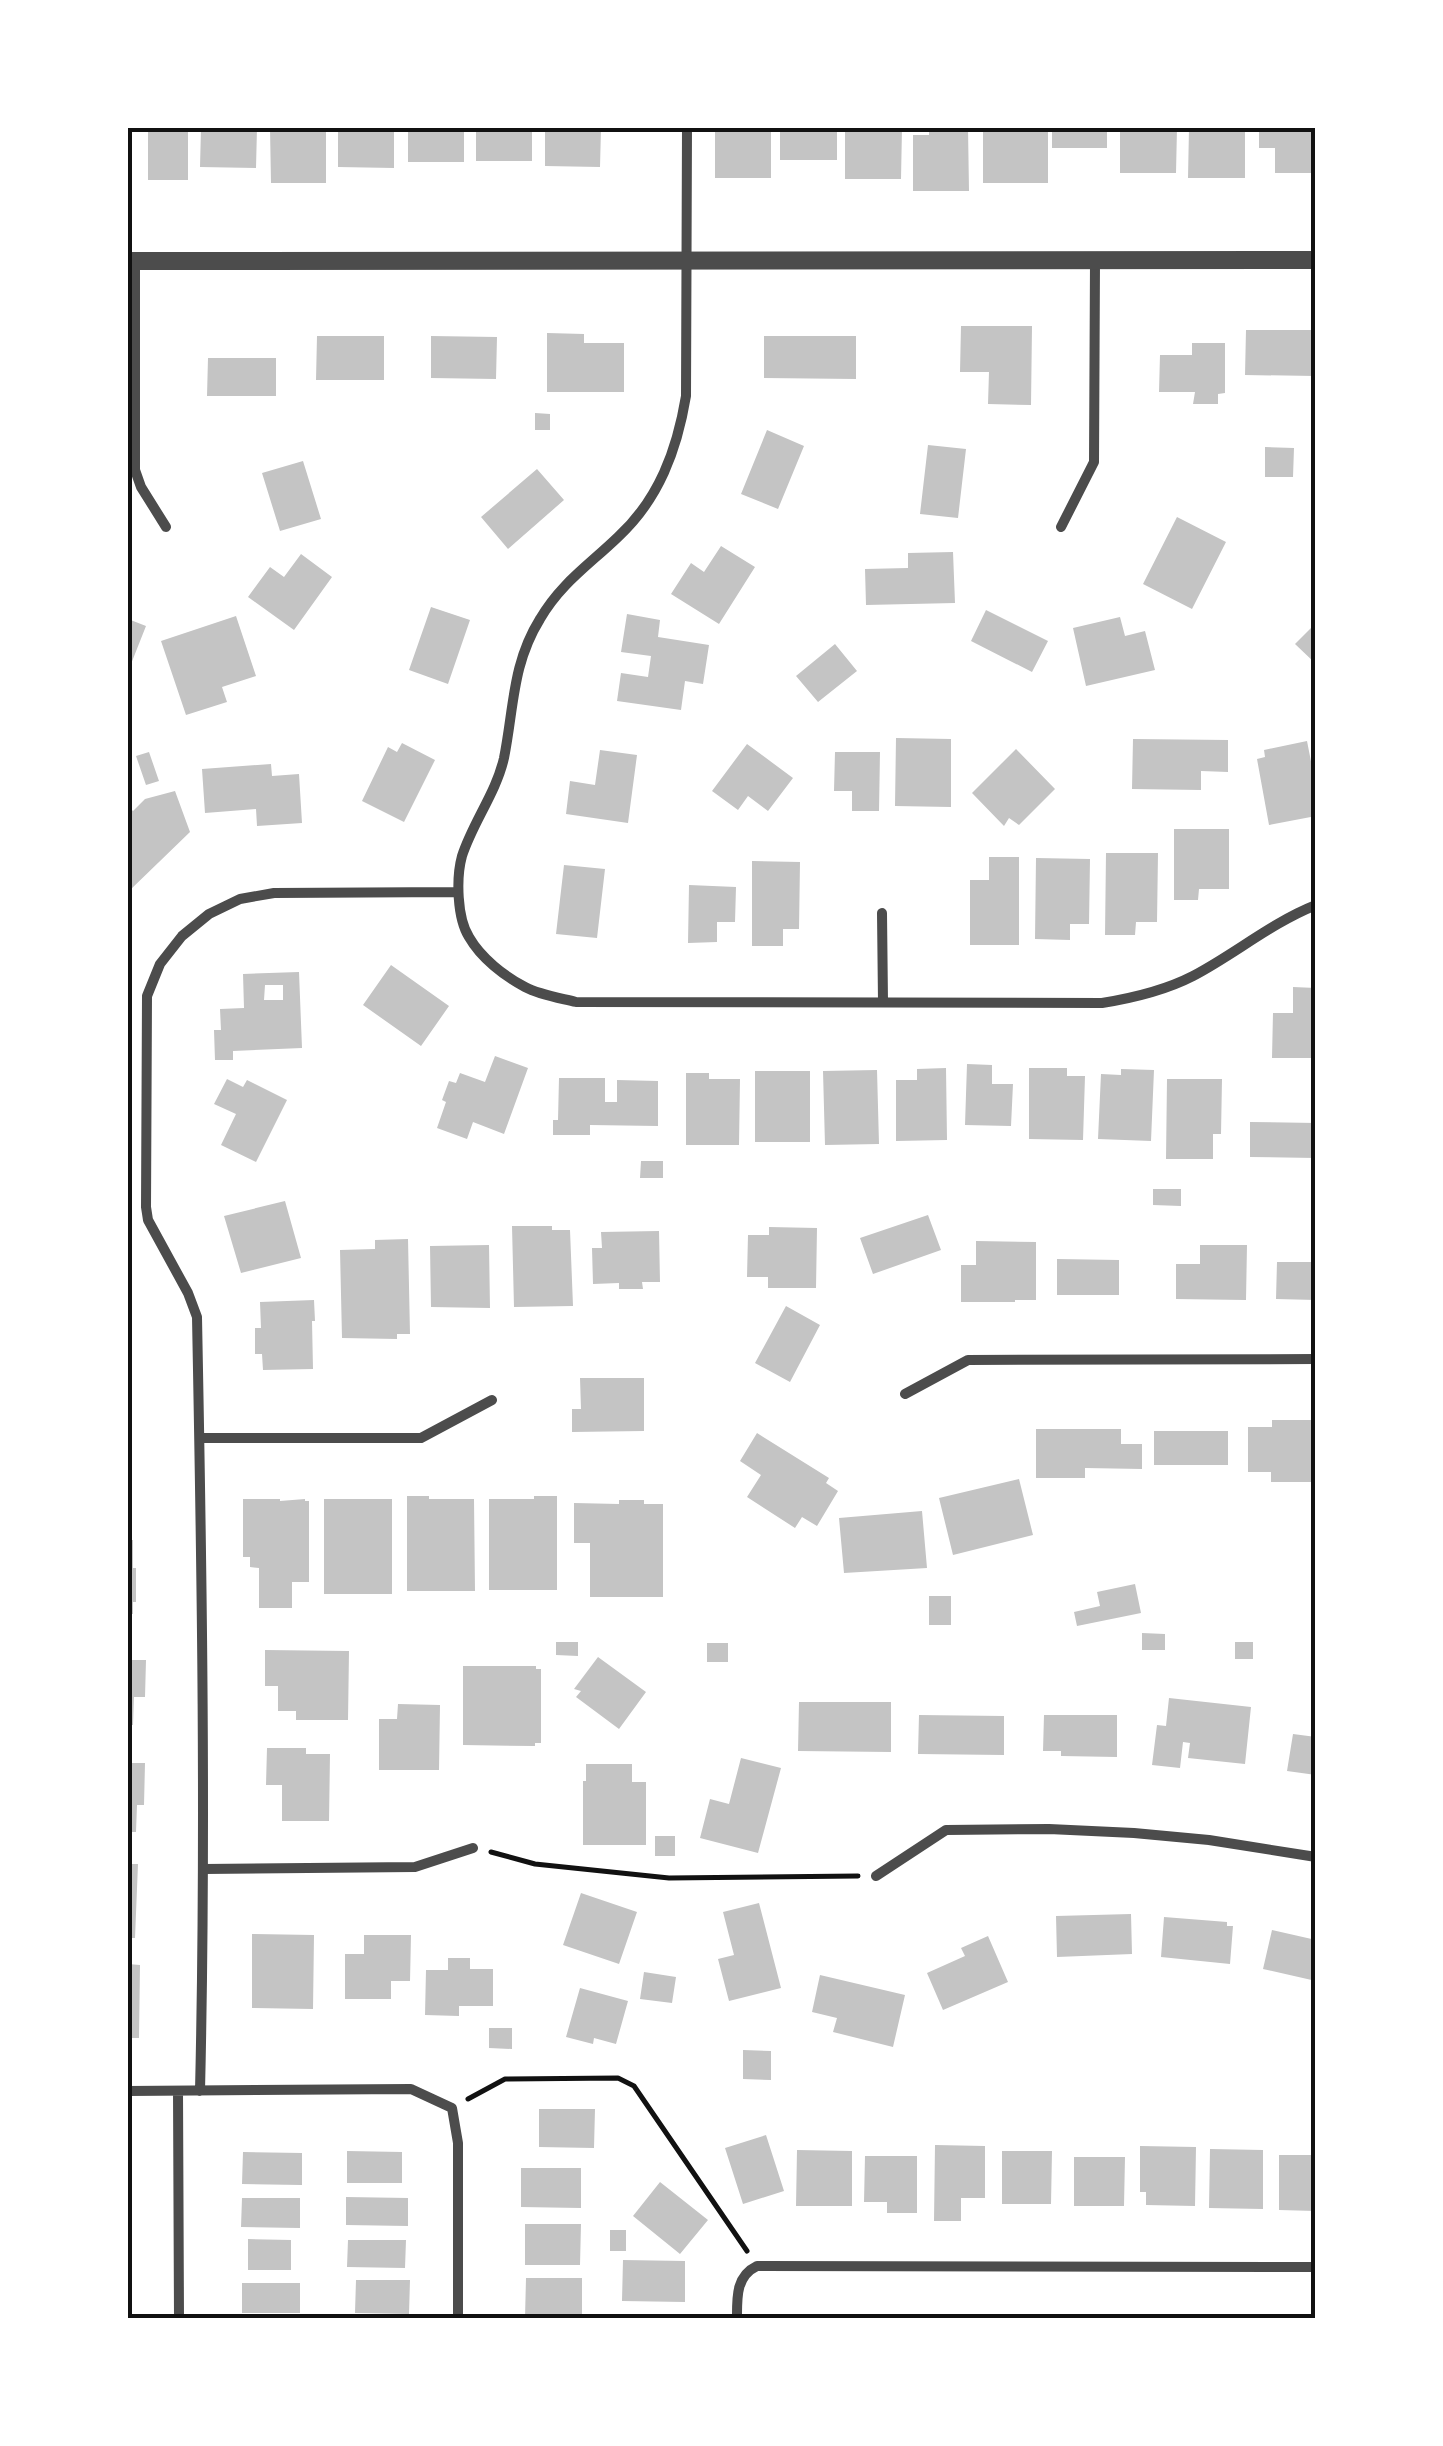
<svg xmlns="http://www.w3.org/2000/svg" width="1443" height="2446" viewBox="0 0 1443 2446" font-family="'PT Sans',sans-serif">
<rect width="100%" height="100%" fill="#fff"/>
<path fill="#c4c4c4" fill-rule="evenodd" d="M148 128H188V180H148Z
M201 128H257L256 168 200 167Z
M270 128H326V183H271Z
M338 128H394V168L338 167Z
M408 128H464V162H408Z
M476 128H532V161H476Z
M545 128H601L600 167 545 166Z
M715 128H771V178H715Z
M780 128H837V160H780Z
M845 128H902L901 179H845Z
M929 128H968L969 191H913V135H929Z
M983 128H1048V183H983Z
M1052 128H1107V148H1052Z
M1120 128H1177L1176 173H1120Z
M1189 128H1245V178H1188Z
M1259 128H1311V173H1275V148H1259Z
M961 326H1032L1031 405 988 404 989 372H960Z
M1246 330H1315V376L1245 375Z
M547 333 584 334V343H624V392H547Z
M317 336H384V380H316Z
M431 336 497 337 496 379 431 378Z
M764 336H856V379L764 378Z
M1192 343H1225V393L1218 394V404H1193L1195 392H1159L1160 355H1192Z
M208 358H276V396H207Z
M535 413 550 414V430H535Z
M767 430 804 446 778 509 741 494Z
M928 445 966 449 958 518 920 514Z
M1265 447 1294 448 1293 477H1265Z
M303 461 321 519 280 531 262 473Z
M537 469 564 500 508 549 481 517Z
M1177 517 1226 542 1192 609 1143 584Z
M721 546 755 567 719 624 671 594 691 563 704 572Z
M953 552 955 603 866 605 865 569 908 568V553Z
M301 554 332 577 294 630 248 597 270 567 284 577Z
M431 607 470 620 448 684 409 670Z
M986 610 1048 641 1032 672 971 641Z
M627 614 660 620 658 637 709 645 703 684 685 681 681 710 617 701 621 673 648 677 651 656 621 652Z
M236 616 256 676 222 687 227 702 186 715 161 641Z
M1120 617 1125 636 1145 631 1155 670 1086 686 1073 628Z
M128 619 146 626 131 664 128 663Z
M1316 623V664L1295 644Z
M835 644 857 671 818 702 796 676Z
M896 738 951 739V807L895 806Z
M1133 739 1228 740V772L1201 771V790L1132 789Z
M1307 741 1316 787V816L1269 825 1257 759 1265 757 1264 750Z
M402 743 435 760 404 822 362 801 388 747 397 752Z
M747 744 793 778 768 811 748 796 738 810 712 791Z
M1016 749 1055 789 1019 825 1009 818 1004 826 972 793Z
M600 750 637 755 628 823 566 814 570 781 595 785Z
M149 752 159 781 146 785 136 756Z
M835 752H880L879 811H852V791H834Z
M271 764 272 776 299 774 302 823 257 826 256 809 205 813 202 769Z
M175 791 190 832 128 892V806L133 811 145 799Z
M1174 829H1229V889H1199L1198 900H1174Z
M1106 853H1158L1157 922H1136L1135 935H1105Z
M989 857H1019V945H970V880H989Z
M1036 858 1090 859 1089 924H1070V940L1035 939Z
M752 861 800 862 799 929H783V946H752Z
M564 865 605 869 597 938 556 934Z
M689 885 736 887 735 922H717V942L688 943Z
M391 965 449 1006 421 1046 363 1005Z
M299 972 302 1048 233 1051V1060H215L214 1030H221L220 1009 244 1008 243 974ZM265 985H283V1000H264Z
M1293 987 1316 988V1058H1272L1273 1013H1293Z
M495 1056 528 1068 504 1134 473 1122 467 1139 437 1128 446 1102 442 1100 449 1081 456 1083 460 1073 485 1082Z
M967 1064 992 1065V1084H1013L1011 1126 965 1125Z
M946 1068 947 1140 896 1141V1080H917V1069Z
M1029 1068H1067V1076H1085L1083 1140 1029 1139Z
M1121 1069 1154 1070 1151 1141 1098 1139 1101 1074 1121 1075Z
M877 1070 879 1144 825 1145 823 1071Z
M755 1071H810V1142H755Z
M686 1073H709V1079H740L739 1145H686Z
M559 1078H605V1102H617V1080L658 1081V1126L590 1125V1135H553V1120H558Z
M227 1079 243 1087 247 1080 287 1100 256 1162 221 1145 236 1114 214 1104Z
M1167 1079H1222L1221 1134H1213V1159H1166Z
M1250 1122 1316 1123V1158L1250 1157Z
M641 1161H663V1178H640Z
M1153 1189H1181V1206L1153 1205Z
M285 1201 301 1258 241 1273 224 1216Z
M928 1215 941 1250 873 1274 860 1238Z
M512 1226H552V1230H570L573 1306 514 1307Z
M769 1227 817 1228 816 1288H768V1277H747L748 1235H769Z
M659 1231 660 1282H642L643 1289H619V1283L593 1284 592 1248H602L601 1232Z
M408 1239 410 1334H397V1339L342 1338 340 1250 375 1249V1240Z
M976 1241 1036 1242V1300H1015V1302H961V1265H976Z
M489 1245 490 1308 431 1307 430 1246Z
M1200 1245H1247L1246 1300 1176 1299V1264H1200Z
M1057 1259 1119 1260V1295H1057Z
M1277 1262H1316V1300L1276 1299Z
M314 1300 315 1321H312L313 1369 263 1370 262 1354H255V1328H261L260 1302Z
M786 1306 820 1325 790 1382 755 1363Z
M580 1378H644V1431L572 1432V1409H581Z
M1272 1420H1316V1482H1271V1472H1248V1427H1272Z
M1036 1429H1121V1444H1142V1469L1085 1468V1478H1036Z
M1154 1431H1228V1465H1154Z
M757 1433 829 1478 826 1483 838 1491 817 1526 802 1517 795 1528 747 1497 761 1475 740 1461Z
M1019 1479 1033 1535 953 1555 939 1498Z
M407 1496H429V1499H474L475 1591H407Z
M534 1496H557V1590H489V1499H534Z
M243 1499H280V1501L305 1499V1501H309V1582H292V1608H259V1568L250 1567V1557H243Z
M324 1499H392V1594H324Z
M619 1500H644V1504H663V1597H590V1543H574V1503L619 1504Z
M922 1511 927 1568 844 1573 839 1518Z
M128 1540H133V1568H136V1602H133V1614H128Z
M1135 1584 1141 1613 1077 1626 1074 1612 1100 1606 1097 1592Z
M929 1596H951V1625H929Z
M1142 1633 1165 1634V1650H1142Z
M556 1642H578V1656L556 1655Z
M1235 1642H1253V1659H1235Z
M707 1643H728V1662H707Z
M265 1650 349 1651 348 1720H296V1711H278V1686H265Z
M598 1657 646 1692 619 1729 576 1697 581 1691 574 1689Z
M128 1660H146L145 1697H134L133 1725H128Z
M463 1666H536V1669H541V1743H535V1746L463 1745Z
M1169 1698 1251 1707 1245 1764 1188 1758 1190 1743 1183 1742 1180 1768 1152 1765 1157 1725 1166 1726Z
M799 1702H891V1752L798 1751Z
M398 1704 440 1705 439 1770H379V1719H397Z
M919 1715 1004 1716V1755L918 1754Z
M1044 1715H1117V1757L1061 1756V1751H1043Z
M1293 1734 1316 1737V1775L1287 1771Z
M267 1748H306V1754H330L329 1821H282V1785H266Z
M741 1758 781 1768 758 1853 700 1838 710 1799 729 1804Z
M128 1763H145L144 1805H137L136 1832H128Z
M586 1764H632V1782H646V1845H583V1781H586Z
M655 1836H675V1856H655Z
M128 1864H138L135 1938H128Z
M581 1893 637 1912 619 1964 563 1945Z
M759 1903 781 1988 729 2001 718 1959 734 1955 723 1912Z
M1131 1914 1132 1954 1057 1957 1056 1916Z
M1164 1917 1227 1922V1926H1233L1230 1964 1161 1957Z
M1272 1930 1316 1940V1981L1263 1969Z
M252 1934 314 1935 313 2009 252 2008Z
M364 1935H411L410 1981H391V1999H345V1954H364Z
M988 1936 1008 1982 943 2010 927 1973 965 1956 961 1948Z
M448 1958H470V1969H493V2006H459V2016L425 2015 426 1970H448Z
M128 1964 140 1965 139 2038H128Z
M644 1972 676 1977 672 2003 640 1999Z
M820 1975 905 1995 893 2047 833 2032 837 2018 812 2012Z
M580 1988 628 2001 616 2044 594 2038 593 2044 566 2037Z
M489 2028H512V2049L489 2048Z
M743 2050 771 2051V2080L743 2079Z
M539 2109H595L594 2148 539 2147Z
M766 2135 784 2191 743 2204 725 2148Z
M935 2145 985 2146V2198H961V2221H934Z
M1140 2146 1196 2147 1195 2206 1146 2205V2192H1140Z
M1210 2149 1263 2150V2209L1209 2208Z
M797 2150 852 2151V2206H796Z
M347 2151 402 2152V2183H347Z
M1002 2151H1052L1051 2204H1002Z
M243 2152 302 2153V2185L242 2184Z
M1279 2155H1316V2211L1279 2210Z
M865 2156H917V2213H887V2202H864Z
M1074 2157H1125L1124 2206H1074Z
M521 2168H581V2208L521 2207Z
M660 2182 708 2220 680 2254 633 2216Z
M346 2197 408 2198V2226L346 2225Z
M242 2198H300V2228L241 2227Z
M525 2224H581L580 2265H525Z
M610 2230H626V2251H610Z
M248 2239 291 2240V2270H248Z
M348 2240H406L405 2268 347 2267Z
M623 2260 685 2261V2302L622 2301Z
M526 2278H582V2318H525Z
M356 2280H410L409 2314 355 2313Z
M242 2283H300V2313H242Z"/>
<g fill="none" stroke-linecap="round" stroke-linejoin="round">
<path stroke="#111" stroke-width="5" d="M491 1852 535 1864 669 1878 858 1876
M468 2099 505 2079 618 2078 634 2086 747 2251"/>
<path stroke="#4c4c4c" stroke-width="10" d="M687 128 686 396C677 450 659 499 618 537 589 565 561 583 540 619 512 664 514 708 504 758 496 793 473 822 462 856 456 878 457 918 469 937 481 958 504 976 525 987 540 995 560 998 576 1002L1102 1003C1133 998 1164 991 1193 976 1235 954 1271 923 1316 905
M135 261V470L141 487 166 527
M1061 527 1094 462 1095 262
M882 913 883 1002
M905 1394 968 1360 1316 1359
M200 1438H421L492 1400
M204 1869 415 1867 473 1848
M876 1876 946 1830 1049 1829 1134 1833 1209 1840 1316 1857
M128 2091 411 2089 452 2108 458 2143V2318
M178 2091 179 2318
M200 2091C206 1833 202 1575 197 1317L188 1293 148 1220 146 1207 147 996 160 964 182 936 209 914 240 899 274 893 457 892
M737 2318C737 2297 736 2276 757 2266L1316 2267"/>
<path stroke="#4c4c4c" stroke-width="18" d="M128 261 1316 260"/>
</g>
<rect width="1443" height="2446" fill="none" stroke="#ffffff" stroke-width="260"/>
<rect x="130" y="130" width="1183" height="2186" fill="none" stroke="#111" stroke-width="4"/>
</svg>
